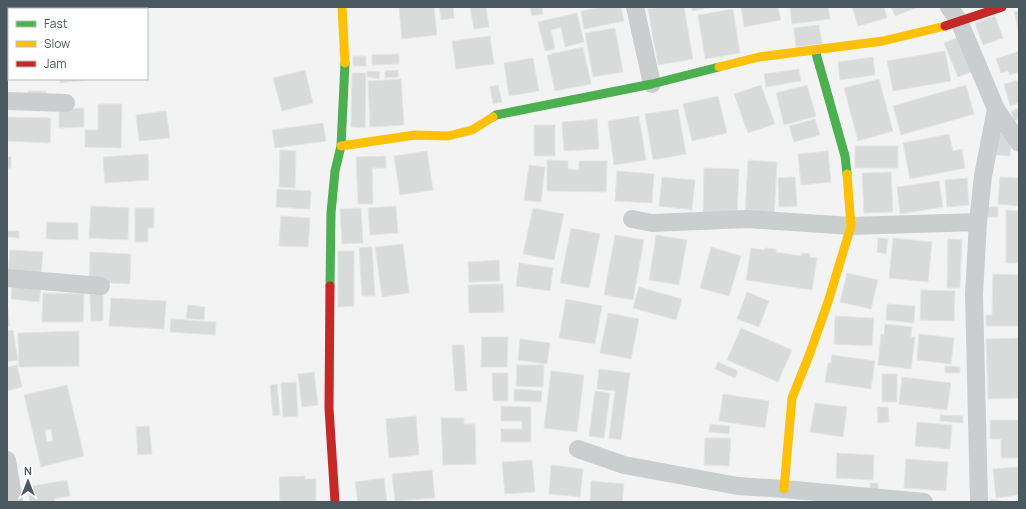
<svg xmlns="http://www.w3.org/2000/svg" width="1026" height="509" viewBox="0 0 1026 509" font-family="Manrope,sans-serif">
<rect width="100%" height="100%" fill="#f3f3f3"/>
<path fill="#d9dbdb" stroke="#e4e5e6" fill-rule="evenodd" d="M399 7H434L437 35 402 39Z
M439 7H453L454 18 441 20Z
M470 7H486L489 27 474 29Z
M530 7H542L543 14 532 16Z
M602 7H621L624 21 584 29 581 11Z
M660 7H684L693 59 658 65 648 9Z
M692 7H714L692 11Z
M741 7H778L781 20 744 27Z
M790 7H828L830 19 792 24Z
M852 7H884L887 18 858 26Z
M891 7H919L895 16Z
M733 9 740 53 705 59 698 15Z
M1019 11V33L1014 12Z
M577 13 584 42 565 47 561 27 551 30 555 49 545 51 538 22Z
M995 16 1003 38 983 45 975 23Z
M819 25 822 44 796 47 794 28Z
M615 28 623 72 593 77 585 33Z
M490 36 494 64 456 69 452 41Z
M961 36 976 70 958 77 944 43Z
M7 37H9V65H7Z
M583 47 591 84 555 91 547 55Z
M945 51 951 81 893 91 887 61Z
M1019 51V72L1010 75 1008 71 1001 73 996 59Z
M399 54V64L372 65V55Z
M353 56H366V66H353Z
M873 57 875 75 840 80 838 62Z
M533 58 539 91 509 96 504 63Z
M799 69 801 81 766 87 764 74Z
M305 70 313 103 282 111 273 78Z
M398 70V77L385 78V71Z
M367 71 380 72 379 79 367 77Z
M352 73H366L365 128 351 127Z
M60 79H87V80L60 83Z
M401 79 404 125 370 127 368 81Z
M879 79 893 131 858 141 844 88Z
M1019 80V103L1010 106 1004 84Z
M498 85 502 102 493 104 490 87Z
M761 85 775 124 748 133 734 94Z
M807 85 816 116 784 125 776 93Z
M966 85 974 114 901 135 893 106Z
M28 91H46V99L27 98Z
M718 96 727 133 692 141 683 104Z
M98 104H122L121 148 85 147V130H98Z
M84 108V127L59 128V109Z
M1019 108V119L1014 121 1011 111Z
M678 109 686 154 653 160 645 114Z
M166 111 170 138 139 141 136 115Z
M639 116 646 160 614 165 608 121Z
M7 117 51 118 50 143 7 141Z
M597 119 599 149 564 151 562 122Z
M815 119 820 135 794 142 789 126Z
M323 123 326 141 275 148 272 130Z
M534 125H555V156H534Z
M996 133 1012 134 1010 156 995 155Z
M949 134 953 151 962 149 965 168 910 179 903 143Z
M855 146H898V168H855Z
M280 150 296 151 295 188 279 187Z
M427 151 433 190 400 195 394 156Z
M828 151 831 182 801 185 798 154Z
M148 154 149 180 105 183 103 157Z
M386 156V168H372L373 204H358L356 157Z
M7 157H11V168H7Z
M547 160 568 161V169L579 170V161H607L606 192 547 191Z
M748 160 777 162 774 217 745 215Z
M529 165 545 167 541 202 524 200Z
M704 168 739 169 737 218 703 217Z
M617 171 654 174 652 203 615 201Z
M891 172 893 212 864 213 862 173Z
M662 177 695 180 692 210 659 206Z
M795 177 797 206 779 207 778 178Z
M1000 177 1019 178V206L998 204Z
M967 178 969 205 947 207 945 180Z
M939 181 943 207 900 214 897 187Z
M277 189 311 191 310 209 276 207Z
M91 206 129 208 128 240 89 238Z
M396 206 398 233 370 235 368 208Z
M987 207H998V217H987Z
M135 208H154V228H148V242H135Z
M361 208 363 243 342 244 340 209Z
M533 208 564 214 554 260 523 254Z
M1006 210 1019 211V263H1006Z
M281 216 310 218 308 247 279 246Z
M47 222 78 223V240L46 239Z
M571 228 600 234 589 288 560 283Z
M7 231H19V238L7 237Z
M615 235 644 240 633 300 604 295Z
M656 235 687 240 679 285 649 280Z
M878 238 888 239 886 254 877 252Z
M893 238 932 242 928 282 889 278Z
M948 239 962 240 960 288H947Z
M403 244 409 293 382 297 375 247Z
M372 247 375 296H362L359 248Z
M711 247 741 256 729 296 700 288Z
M751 248 764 250 765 248 776 249V252L801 256 802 253 810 254V257L817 258 812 290 746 280Z
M10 250 43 252 41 276 8 274Z
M338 251H354V306L338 307Z
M90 252 131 254 130 284 89 282Z
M499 260 500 281 469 282 468 262Z
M519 263 553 268 550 291 516 286Z
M847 273 878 280 871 309 840 302Z
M993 274 1019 275V326H986V315H992Z
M503 284 504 312 469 313 468 285Z
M12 285 41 288 39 302 11 299Z
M639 287 682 299 676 320 633 308Z
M921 290 955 291 954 321 920 320Z
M747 292 769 301 759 327 737 319Z
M43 293 84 294 83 322H42Z
M90 294H103V321H91Z
M111 298 166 301 164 329 109 326Z
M566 299 602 306 595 344 559 338Z
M7 302 10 326H7Z
M887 304 915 306 914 323 886 320Z
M188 305 205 307 204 320 186 318Z
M608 313 639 319 631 359 600 353Z
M835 316 874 318 872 346 834 344Z
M171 319 216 322 215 335 170 332Z
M885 324 912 327 911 337H915L911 369 878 365 881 334 884 335Z
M741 328 792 350 778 382 727 360Z
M13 330 18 360 7 362V331Z
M79 331V366L19 367 18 333Z
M919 334 954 338 951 364 917 360Z
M482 337H508L507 367H481Z
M1019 338V398L988 399 986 339Z
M520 339 550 343 547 364 518 360Z
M452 345H464L467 391H455Z
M832 355 875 361 871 389 825 382 828 363H831Z
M718 362 738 371 735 378 715 369Z
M17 365 22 387 7 391V367Z
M517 365H544L543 387 516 386Z
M945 366 960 367V373H945Z
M599 369 630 373 621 440 609 438 615 391 597 389Z
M551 371 584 375 577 432 544 428Z
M314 372 318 405 302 407 298 374Z
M492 373H508V401H493Z
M882 374H897V402H882Z
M902 377 951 383 947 410 899 404Z
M296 382 298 416 283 417 281 383Z
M277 384 280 415 273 416 270 385Z
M67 385 84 456 41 467 24 395ZM51 429 53 441 47 442 45 430Z
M514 389 542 391 541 402 514 401Z
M595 391 610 393 604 438 589 436Z
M723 394 769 401 765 428 719 421Z
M815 403 847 407 843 437 810 432Z
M501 406 531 407V442H501V429H522V421H501Z
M877 407H888L889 422 878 423Z
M940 415 963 416V423L940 421Z
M416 416 419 455 389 458 386 419Z
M441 418H464V424H475L476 464 443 465Z
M990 420H1019V458H1001V439H990Z
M917 422 952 425 950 449 915 446Z
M710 424 730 426 729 434 709 432Z
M149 426 152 454 138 455 136 427Z
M705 438H731L729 466 704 465Z
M837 453 874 455 873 480 836 478Z
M906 459 948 462 946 491 904 488Z
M532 460 535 492 505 494 502 462Z
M551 465 583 469 580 497 549 494Z
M1019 467V495L996 498 993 469Z
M432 470 435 498 395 501 392 474Z
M305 476V479H316V502H280L279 477Z
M384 478 387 502H358L355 482Z
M67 480 70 496 54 499 55 502H30L27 487Z
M591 481 624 484 622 502H590Z
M870 483H878V495L870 494Z
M991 499 1006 502H990Z"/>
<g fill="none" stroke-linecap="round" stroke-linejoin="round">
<path stroke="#cacecf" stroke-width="18" d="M635 7 652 84
M949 7 959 21 996 109 1019 143
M34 9 40 8
M7 15H9
M7 101 66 103
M632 219 652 223 747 219 851 226 978 222
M7 278 101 286
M578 449 624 465 738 486 784 489 924 502
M7 460 14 502
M979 502 974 294 978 222 983 176 996 109"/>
<path stroke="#4caf50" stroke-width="9" d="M815 50 845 156 847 174
M493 117 496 115 652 84 719 67
M330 286 331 213 335 171 341 146 345 63"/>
<path stroke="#ffc107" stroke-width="9" d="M342 7 345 63
M719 67 759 57 883 41 945 26
M341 146 415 135 448 136 472 130 493 117
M784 489 792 398 810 353 828 302 851 226 847 174"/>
<path stroke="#c62828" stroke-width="9" d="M945 26 1002 7
M330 286 329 408 335 502"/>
</g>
<rect width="1026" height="509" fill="none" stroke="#4a595f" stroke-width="16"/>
<rect x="8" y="8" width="140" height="72" fill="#ffffff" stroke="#b7bdbf"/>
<rect x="16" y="21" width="20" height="6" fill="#4caf50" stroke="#b7bdbf"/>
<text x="44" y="28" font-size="12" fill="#4a595f">Fast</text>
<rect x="16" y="41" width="20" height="6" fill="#ffc107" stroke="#b7bdbf"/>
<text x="44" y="48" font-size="12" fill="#4a595f">Slow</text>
<rect x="16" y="61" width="20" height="6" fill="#c62828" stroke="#b7bdbf"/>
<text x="44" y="68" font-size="12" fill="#4a595f">Jam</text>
<g transform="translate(28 481)" stroke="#ffffff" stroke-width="3" paint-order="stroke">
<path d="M0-3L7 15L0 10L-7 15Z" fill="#4a595f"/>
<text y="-6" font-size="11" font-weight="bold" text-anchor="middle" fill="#4a595f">N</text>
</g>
</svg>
